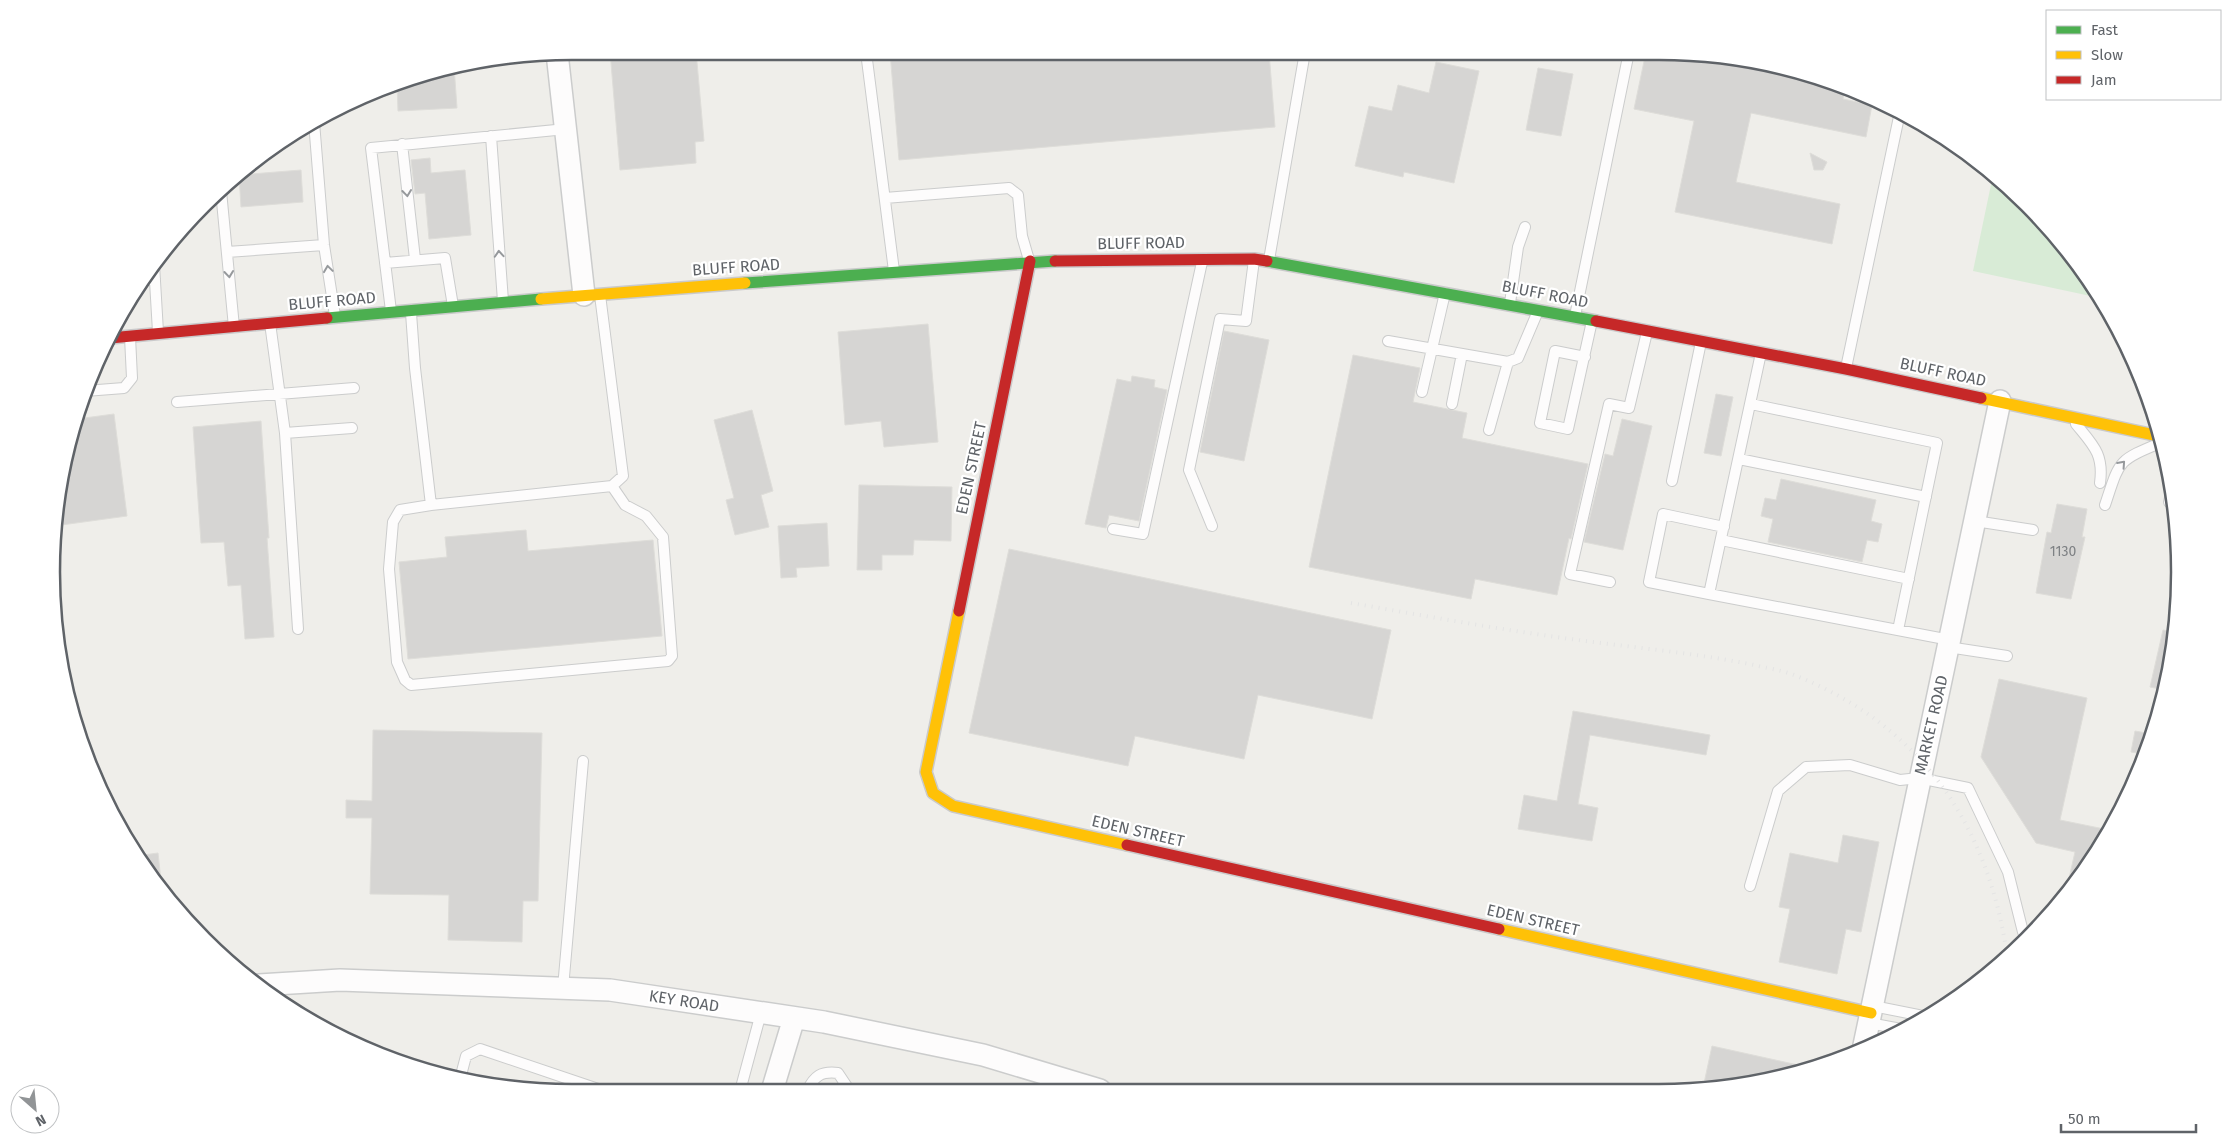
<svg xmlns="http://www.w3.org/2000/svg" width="2231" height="1144" viewBox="0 0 2231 1144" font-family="'Fira Sans',sans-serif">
<rect width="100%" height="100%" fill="#efeeea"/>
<path fill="#d8ebd6" d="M1993 175 2050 228 2100 298 1973 271Z"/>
<path fill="#d6d5d3" stroke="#deddd9" d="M610 51H696L704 141 695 142 696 163 620 170Z
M890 52H1269L1275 127 899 160Z
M1646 52H1693L1794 69 1845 88 1843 99 1872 105 1866 137 1751 113 1736 182 1840 204 1832 244 1675 212 1694 121 1634 109Z
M1436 62 1479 71 1454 183 1404 172 1403 177 1355 166 1369 106 1392 111 1398 85 1429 93Z
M454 66 457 108 398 111 397 82Z
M1538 68 1573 74 1561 136 1526 130Z
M1810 153 1827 162 1823 170H1814Z
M430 158 431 173 465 170 471 235 429 239 425 193 415 194 411 160Z
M301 170 303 202 241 207 239 175Z
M928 324 938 442 884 447 881 421 845 425 838 332Z
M1224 331 1269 340 1244 461 1200 452Z
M1353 355 1420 368 1413 402 1467 413 1462 438 1588 464 1571 539 1569 538 1557 595 1475 579 1471 599 1309 567Z
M1132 376 1155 380 1154 387 1167 390 1139 521 1109 515 1106 528 1085 524 1117 379 1131 382Z
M1716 394 1733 397 1721 456 1704 453Z
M752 410 773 491 761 495 769 527 735 535 726 500 734 498 714 420Z
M114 414 127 516 54 526 61 470 77 419Z
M1622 419 1652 426 1623 550 1584 542 1605 454 1613 456Z
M261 421 269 538H267L274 637 245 639 241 585 228 586 224 542 201 543 193 427Z
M1781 479 1876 500 1871 521 1882 524 1878 542 1867 540 1862 562 1768 542 1773 519 1761 516 1765 498 1776 500Z
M859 485 952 487 951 541 914 540 913 555H882V570H857Z
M2057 504 2087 509 2082 537H2085L2071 599 2036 593 2047 532 2051 533Z
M827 523 829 566 796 568 797 577 781 578 778 526Z
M526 530 528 551 653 540 662 636 408 659 399 562 447 557 445 537Z
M1009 549 1391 630 1372 719 1258 695 1244 759 1135 736 1128 766 969 733Z
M2163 630 2174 632 2165 690 2150 687Z
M1999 679 2087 698 2060 820 2109 830 2072 889 2065 896 2075 852 2036 843 1981 757Z
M1573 711 1710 735 1706 755 1590 735 1578 804 1598 808 1592 841 1518 829 1524 795 1557 801Z
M373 730 542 733 538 901H523L522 942 448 940 449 895 370 894 372 818H346V800L372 801Z
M2135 731 2152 734 2144 754 2131 752Z
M1843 835 1879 842 1861 932 1846 929 1837 974 1779 962 1790 909 1779 907 1790 853 1838 863Z
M158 853 162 890 136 856Z
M1712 1046 1807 1067 1727 1088H1703Z"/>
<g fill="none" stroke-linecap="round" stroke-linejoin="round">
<g stroke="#cbcccc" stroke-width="12">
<path id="lane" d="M866 52 894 271
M313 121 314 122 324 245 335 316
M491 136 503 301
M402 144 415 259
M221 191 234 327
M885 198 1009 188 1018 195 1022 236 1029 260
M227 252 324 245
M1269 260 1305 52
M385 263 445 258 453 306
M154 264 158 332
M141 281 155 279
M1510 303 1518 247 1525 227
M391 311 371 148 566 129
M411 313 415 368 431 505 612 486 623 476 600 295
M1575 316 1629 52
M270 323 285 433 352 428
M1388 341 1508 362
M1761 353 1709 594 1950 640
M1585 357 1555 351 1540 423 1568 429 1592 321
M1846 368 1900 112
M85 391 124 388 132 378 130 337
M1422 392 1445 293
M177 402 354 388
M1452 404 1462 354
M1751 404 1937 443 1898 630
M2076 424C2093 445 2104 454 2100 483
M1489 430 1508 362 1518 358 1538 311
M285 433 298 629
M1739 459 1926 497
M1672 481 1701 342
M2169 502 2172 489
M431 505 400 510 393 522 389 569 397 662 405 680 411 685 668 661 672 656 663 537 646 516 625 505 612 486
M2105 505C2120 460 2117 461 2160 443
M1975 521 2033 530
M1212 526 1189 470 1220 319 1246 321 1254 260
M1113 529 1143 534 1202 262
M1721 540 1909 579
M1610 582 1570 574 1609 404 1629 408 1647 332
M1709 594 1649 582 1663 514 1724 527
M1948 647 2007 656
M1750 886 1778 791 1806 767 1850 765 1900 780 1919 778 1968 788 2008 872 2023 932
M563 988 583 761
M1873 1006 1923 1016
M1869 1023 1901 1029
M460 1079 466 1056 480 1049 604 1091
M740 1091 761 1013
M807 1091C814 1076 821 1071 838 1073L850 1091"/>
</g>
<g stroke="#cbcccc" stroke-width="24">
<path id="street" d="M557 53 584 295
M259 985 340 980 610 990 824 1022 983 1055 1100 1090
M1863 1050 2000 401
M772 1091 794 1018"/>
</g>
<g stroke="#cacacb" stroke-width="14">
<path id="fast" d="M1267 261 1596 321
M745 283 1055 261
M327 318 541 299"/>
</g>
<g stroke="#cacacb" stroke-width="14">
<path id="slow" d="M541 299 745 283
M1981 398 2159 436
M959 611 926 772 933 793 953 806 1127 845
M1499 929 1871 1013"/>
</g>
<g stroke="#cacacb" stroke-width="14">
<path id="jam" d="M1055 261 1254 259 1267 261
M1596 321 1846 369 1981 398
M110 338 327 318
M959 611 1030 261
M1127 845 1499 929"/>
</g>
<use href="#lane" stroke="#fdfcfc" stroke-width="10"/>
<use href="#street" stroke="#fdfcfc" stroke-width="21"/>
<use href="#fast" stroke="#4caf50" stroke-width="11"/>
<use href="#slow" stroke="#ffc107" stroke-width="11"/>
<use href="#jam" stroke="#c62828" stroke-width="11"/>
<path stroke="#e4e4e4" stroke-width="4" stroke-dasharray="1 6" stroke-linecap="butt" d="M1351 603C1426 616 1502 630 1578 640 1637 648 1696 653 1754 665 1766 668 1781 670 1794 675 1919 724 1988 823 2007 955"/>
</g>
<defs><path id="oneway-chevron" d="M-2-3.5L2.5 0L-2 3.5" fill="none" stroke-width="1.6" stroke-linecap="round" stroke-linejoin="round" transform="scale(1.25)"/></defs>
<g stroke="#96999c">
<use href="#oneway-chevron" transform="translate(407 193) rotate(83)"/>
<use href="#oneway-chevron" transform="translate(499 254) rotate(-94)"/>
<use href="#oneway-chevron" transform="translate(328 269) rotate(-98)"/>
<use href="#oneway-chevron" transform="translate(229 274) rotate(84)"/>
<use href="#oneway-chevron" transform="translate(2122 464) rotate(-48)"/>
</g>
<g text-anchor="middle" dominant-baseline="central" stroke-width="4.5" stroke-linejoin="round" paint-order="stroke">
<g font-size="14" fill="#7e8184">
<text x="2063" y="551">1130</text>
</g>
<g font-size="16" fill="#5f6368" stroke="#fff">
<text transform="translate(1141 243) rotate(-1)">BLUFF ROAD</text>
<text transform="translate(736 267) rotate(-4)">BLUFF ROAD</text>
<text transform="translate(1545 294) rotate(11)">BLUFF ROAD</text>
<text transform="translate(332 301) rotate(-5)">BLUFF ROAD</text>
<text transform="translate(1943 372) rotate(12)">BLUFF ROAD</text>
<text transform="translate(971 468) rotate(-78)">EDEN STREET</text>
<text transform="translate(1931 725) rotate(-77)">MARKET ROAD</text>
<text transform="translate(1138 831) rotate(13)">EDEN STREET</text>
<text transform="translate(1533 920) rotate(13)">EDEN STREET</text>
<text transform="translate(684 1001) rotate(9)">KEY ROAD</text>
</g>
</g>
<path d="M0 0H2231V1144H0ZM572 60H1659A512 512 0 0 1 2171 572V572A512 512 0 0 1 1659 1084H572A512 512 0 0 1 60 572V572A512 512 0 0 1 572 60Z" fill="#fff" fill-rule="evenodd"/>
<path fill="none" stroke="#5f6368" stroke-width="2.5" d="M572 60H1659A512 512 0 0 1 2171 572V572A512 512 0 0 1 1659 1084H572A512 512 0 0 1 60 572V572A512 512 0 0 1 572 60Z"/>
<rect x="2046" y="10" width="175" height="90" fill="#ffffff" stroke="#bfc1c3"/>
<rect x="2056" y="26" width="25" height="8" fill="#4caf50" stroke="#bfc1c3"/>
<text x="2091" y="35" font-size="15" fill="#5f6368">Fast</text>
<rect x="2056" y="51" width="25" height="8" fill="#ffc107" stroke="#bfc1c3"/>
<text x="2091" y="60" font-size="15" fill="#5f6368">Slow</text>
<rect x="2056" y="76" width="25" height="8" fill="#c62828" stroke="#bfc1c3"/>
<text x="2091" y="85" font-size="15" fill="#5f6368">Jam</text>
<g transform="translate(35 1109) rotate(153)"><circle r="24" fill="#ffffff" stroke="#bfc1c3"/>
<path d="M0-4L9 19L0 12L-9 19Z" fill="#919496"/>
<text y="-8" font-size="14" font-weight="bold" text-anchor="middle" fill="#5f6368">N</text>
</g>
<path d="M2061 1124v8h135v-8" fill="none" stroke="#5f6368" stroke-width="2.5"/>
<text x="2068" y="1124" font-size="15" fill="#5f6368" stroke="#ffffff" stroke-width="4" paint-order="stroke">50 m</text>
</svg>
